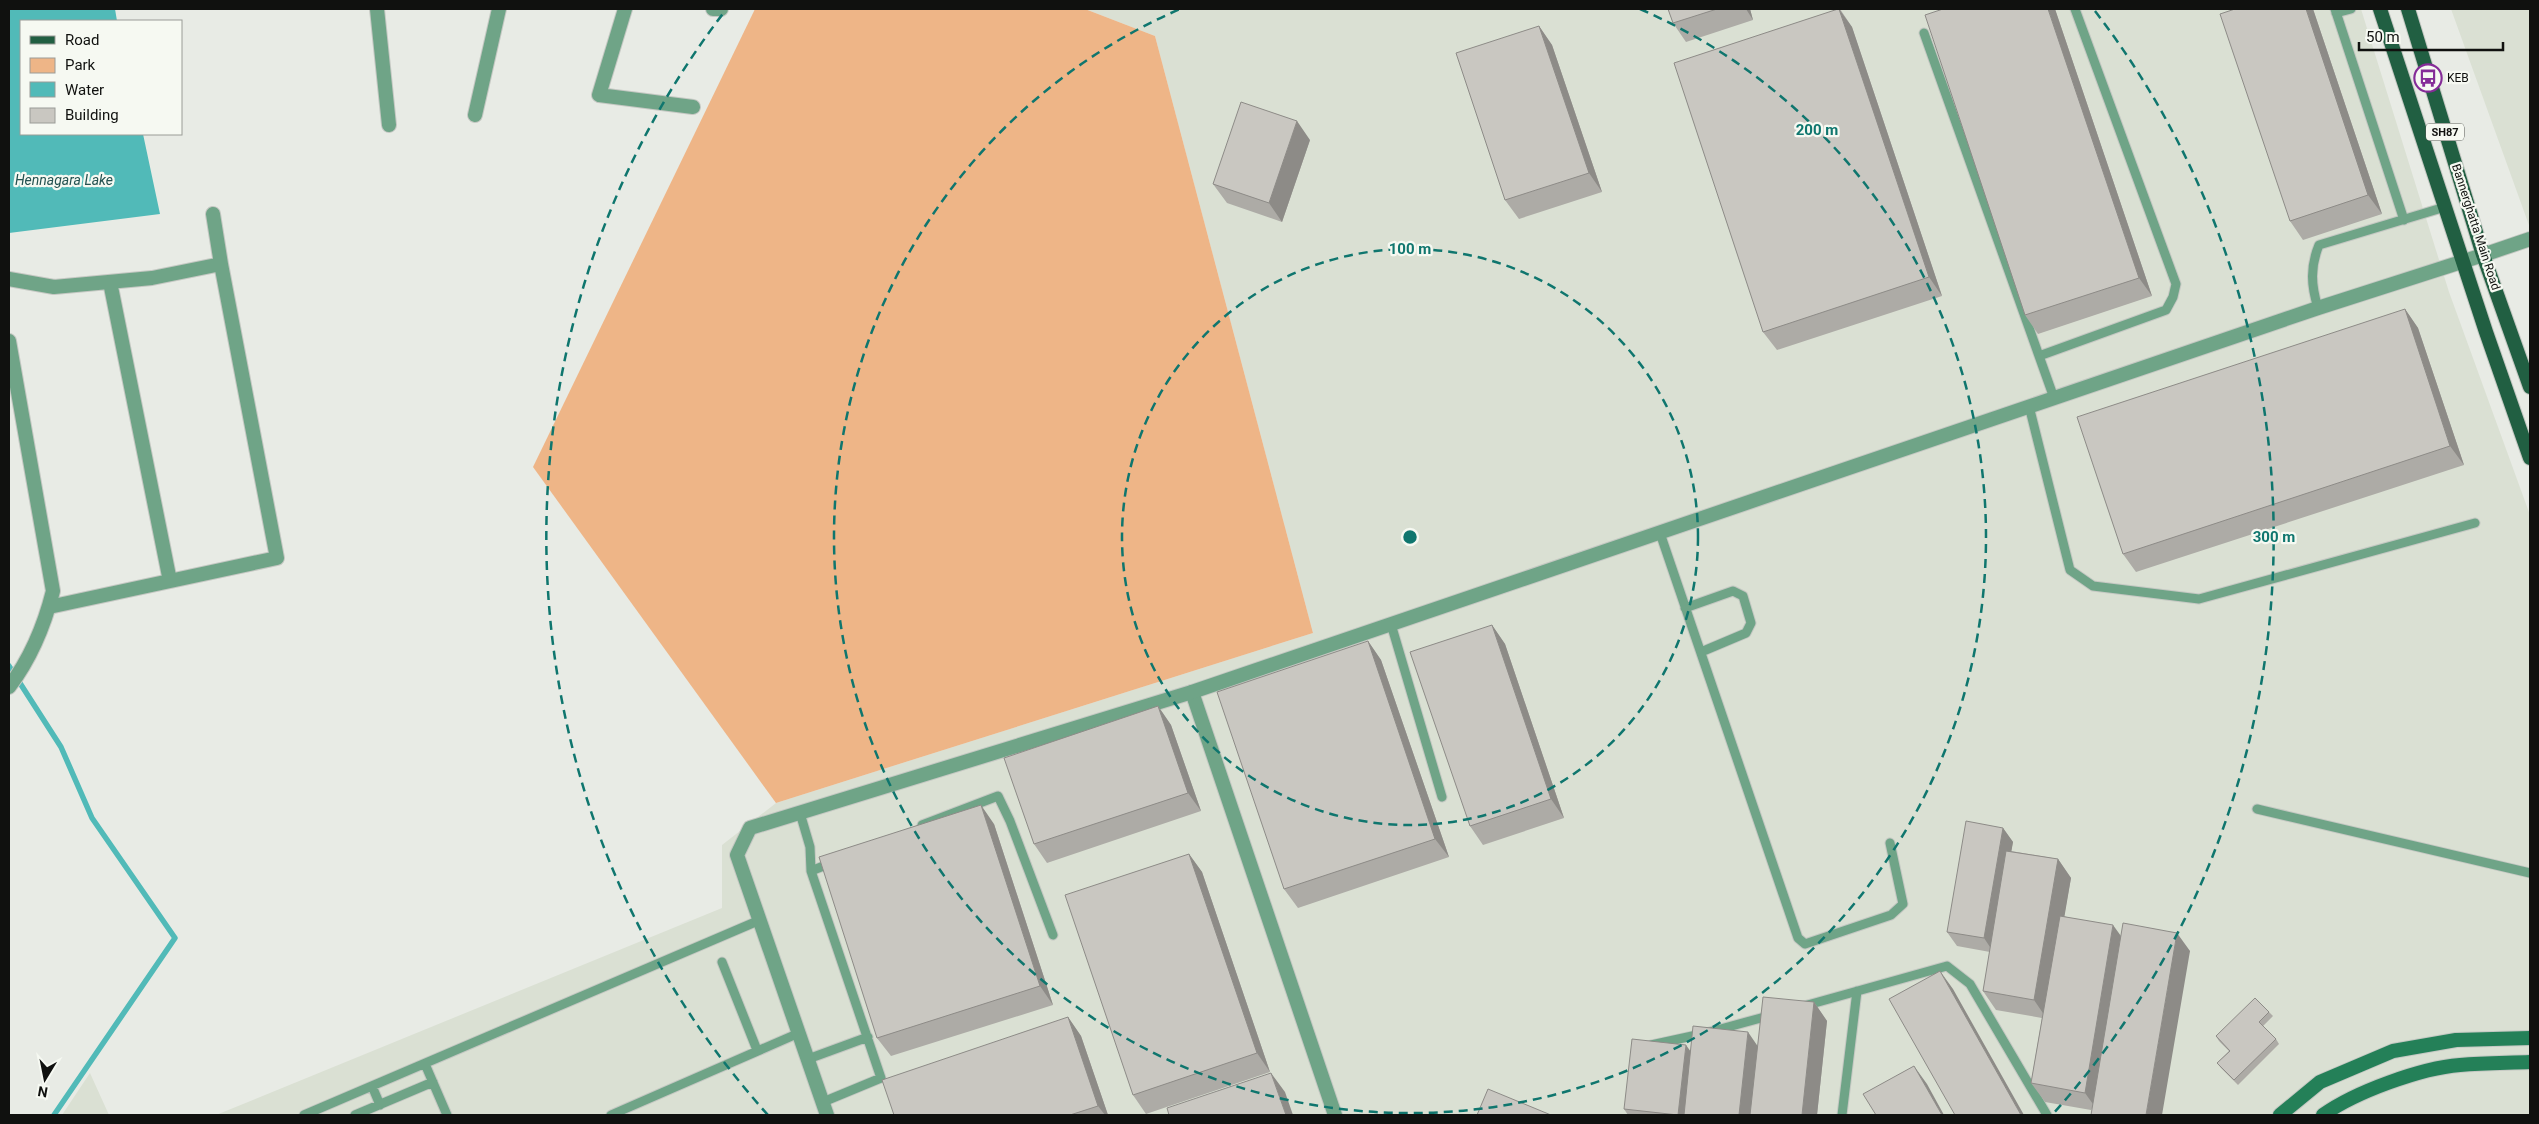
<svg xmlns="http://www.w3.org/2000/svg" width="2539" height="1124" viewBox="0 0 2539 1124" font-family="Roboto,sans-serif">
<rect width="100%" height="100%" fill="#e8ebe5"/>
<path fill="#dae0d3" d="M1085 9H2361L2449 292 2530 515V1115H216L722 908V845L776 803 1313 633 1155 36Z
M2451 9H2530V228Z
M90 1073 109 1115H62Z"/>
<path fill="#eeb587" d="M755 9H1085L1155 36 1313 633 776 803 533 467Z"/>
<path fill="#51bab8" d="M9 9H115L117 21H21V134H143L160 214 9 233Z"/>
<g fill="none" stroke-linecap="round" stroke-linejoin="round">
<path stroke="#51bab8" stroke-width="5.5" d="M9 666 61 747 92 818 175 938 54 1115"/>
<g stroke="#c5c8c3" stroke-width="11">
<path id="service" d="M2335 9 2404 220
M2336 13 2351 9
M1924 33 2054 398
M2318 308C2311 285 2310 267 2319 245L2445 207
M2039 356 2166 310 2173 297 2176 284 2075 9
M2029 406 2070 570 2093 586 2199 599 2475 523
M1660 533 1798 938 1805 944 1891 915 1903 904 1890 843
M1685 608 1733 591 1743 596 1751 623 1746 633 1701 652
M1391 624 1442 797
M2257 809 2530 873
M800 813 810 847 811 871 881 1078 823 1102
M922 825 998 796 1010 821 1053 935
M811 871 831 863
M722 962 757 1050
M1804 1006 1947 966 1970 984 2047 1115
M1651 1045 1706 1033 1772 1015
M808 1059 868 1037
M425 1064 447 1115
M372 1086 380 1105
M304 1115 760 920
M355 1115 433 1082
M611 1115 799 1033
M1842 1115 1857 991"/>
</g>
<g stroke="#c5c8c3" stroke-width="16">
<path id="minor" d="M377 9 389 125
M625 9 599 95 693 107
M713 9H721
M475 115 499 9
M213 214 221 264
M2483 255 2530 239
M9 279 54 287 152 278 221 264 277 558 49 607
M110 282 170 581
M9 341 53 591C44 627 31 658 9 687
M1192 692 1335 1115"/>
</g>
<g stroke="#c5c8c3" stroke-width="16">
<path id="tertiary" d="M827 1115 737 855 750 828 1192 692 2318 308 2483 255"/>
</g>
<g stroke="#c5c8c3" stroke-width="16">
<path id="secondary" d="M2280 1115 2320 1082 2393 1051 2456 1040 2530 1038
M2323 1115C2355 1092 2421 1068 2460 1065 2484 1063 2507 1063 2530 1062"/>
</g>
<g stroke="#c5c8c3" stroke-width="16">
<path id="primary" d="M2380 9 2486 332 2530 458
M2408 9 2483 255 2530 387"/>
</g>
<use href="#service" stroke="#6fa487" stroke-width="9"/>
<use href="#minor" stroke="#6fa487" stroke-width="14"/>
<use href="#tertiary" stroke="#6fa487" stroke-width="14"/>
<use href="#secondary" stroke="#248058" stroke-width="14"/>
<use href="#primary" stroke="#215f42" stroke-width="14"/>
</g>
<path fill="#adaba6" d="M1668 9H1750L1753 20 1686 42 1673 23Z
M1840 9 1852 27 1942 296 1777 350 1763 332Z
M2055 9 2152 296 2038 334 2025 315Z
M2313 9 2382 214 2303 240 2290 221Z
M1539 26 1552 45 1602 192 1519 219 1505 200Z
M1310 140 1282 222 1227 203 1213 184Z
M2405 309 2418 328 2464 465 2136 572 2123 554Z
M1492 625 1505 644 1564 818 1483 845 1470 826Z
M1368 641 1381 660 1449 857 1298 908 1284 889Z
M1158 706 1171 725 1201 811 1047 863 1034 844Z
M994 824 1053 1005 891 1056 877 1038Z
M2003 828 2013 842 2011 851 2058 859 2071 878 2064 916 2121 936 2190 951 2091 1110 2045 1102 2031 1083 2042 1018 1996 1010 1983 991 1990 952 1957 946 1947 932Z
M1189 854 1202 872 1270 1072 1146 1114 1133 1095Z
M1814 1002 1827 1021 1817 1115H1628L1624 1109 1691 1052 1758 1046Z
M2269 1012 2273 1016 2263 1026 2276 1039 2279 1044 2238 1085 2221 1068 2217 1063 2229 1051 2219 1041 2216 1036Z
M1068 1017 1081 1036 1108 1115H894Z"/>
<path fill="#8d8b87" d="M1746 9H1750L1753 20Z
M1839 9 1852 27 1942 296 1929 277Z
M2048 9H2055L2152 296 2139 278Z
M2306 9H2313L2382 214 2368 195Z
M1539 26 1552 45 1602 192 1589 173Z
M1297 121 1310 140 1282 222 1269 203Z
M2405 309 2418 328 2464 465 2450 446Z
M1492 625 1505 644 1564 818 1551 799Z
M1368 641 1381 660 1449 857 1435 839Z
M1158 706 1171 725 1201 811 1188 793Z
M981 805 994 824 1053 1005 1040 986Z
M2003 828 2013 842 1994 953 1984 938Z
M1189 854 1202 872 1270 1072 1257 1053Z
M2058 859 2071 878 2047 1019 2034 1000Z
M2113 925 2126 943 2098 1111 2085 1093Z
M2177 933 2190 951 2162 1115H2146Z
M1940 971 1953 989 2024 1115H2021Z
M1814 1002 1827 1021 1817 1115H1802Z
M1068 1017 1081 1036 1108 1115H1105L1098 1106Z
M1748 1032 1761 1051 1754 1115H1739Z
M1686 1045 1696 1059 1690 1115H1678Z
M1914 1066 1927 1084 1944 1115H1942Z
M1271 1073 1285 1092 1293 1115H1286Z"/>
<path fill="#c9c7c1" stroke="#8d8b87" d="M1668 9H1717L1673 23Z
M1838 9H1839L1929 277 1763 332 1674 63Z
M1943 9H2048L2139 278 2025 315 1925 15Z
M2235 9H2306L2368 195 2290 221 2220 14Z
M1539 26 1589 173 1505 200 1456 53Z
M1241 102 1297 121 1269 203 1213 184Z
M2405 309 2450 446 2123 554 2077 417Z
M1492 625 1551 799 1470 826 1410 652Z
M1368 641 1435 839 1284 889 1217 692Z
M1158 706 1188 793 1034 844 1004 758Z
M981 805 1040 986 877 1038 819 857Z
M1966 821 2003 828 1984 938 1947 932Z
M2006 851 2058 859 2034 1000 1983 991Z
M1189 854 1257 1053 1133 1095 1065 895Z
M2060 916 2113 925 2085 1093 2031 1083Z
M2123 923 2177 933 2146 1115H2091Z
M1940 971 2021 1115H1955L1889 999Z
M1763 997 1814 1002 1802 1115H1750Z
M2255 998 2269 1012 2259 1022 2276 1039 2234 1080 2217 1063 2230 1051 2216 1036Z
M1068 1017 1098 1106 1070 1115H894L882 1080Z
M1693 1026 1748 1032 1739 1115H1684Z
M1632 1039 1686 1045 1678 1115 1624 1109Z
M1914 1066 1942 1115H1876L1863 1094Z
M1271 1073 1286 1115H1169L1167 1108Z
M1488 1089 1551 1115H1477Z"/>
<g fill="none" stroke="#0f766e" stroke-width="2.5" stroke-dasharray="9 6">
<circle cx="1410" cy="537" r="288"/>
<path d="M1640 9A576 576 0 1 1 1180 9"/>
<path d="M768 1115A864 864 0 0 1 725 11M2095 11A864 864 0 0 1 2052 1115"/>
</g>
<defs>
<g id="bus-ring" transform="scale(1.4375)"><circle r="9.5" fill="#f6f9f2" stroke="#852c98" stroke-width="1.5"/><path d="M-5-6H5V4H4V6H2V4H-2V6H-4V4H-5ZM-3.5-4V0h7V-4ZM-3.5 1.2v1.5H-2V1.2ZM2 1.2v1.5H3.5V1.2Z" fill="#852c98"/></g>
</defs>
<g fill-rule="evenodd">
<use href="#bus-ring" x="2428" y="78"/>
</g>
<g text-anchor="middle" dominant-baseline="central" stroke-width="4.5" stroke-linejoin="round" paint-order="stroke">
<rect fill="#f6f9f2" stroke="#555753" stroke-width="1" x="2426" y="123.5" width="38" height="17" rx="4"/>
<g font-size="11" font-weight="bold" fill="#10110f">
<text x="2445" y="132">SH87</text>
</g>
<g font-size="12" fill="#10110f" stroke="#f6f9f2" text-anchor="start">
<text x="2447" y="78">KEB</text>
</g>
<g font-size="12" fill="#10110f" stroke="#f6f9f2">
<text transform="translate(2476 227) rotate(72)">Bannerghatta Main Road</text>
</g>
<g font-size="14" font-style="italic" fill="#245251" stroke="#f6f9f2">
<text x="64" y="180">Hennagara Lake</text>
</g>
</g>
<circle cx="1410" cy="537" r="8" fill="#0f766e" stroke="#f6f9f2" stroke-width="2.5"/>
<g font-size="15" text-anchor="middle" font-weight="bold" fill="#0f766e" stroke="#f6f9f2" stroke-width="4.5" stroke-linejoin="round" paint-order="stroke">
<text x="1817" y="135">200 m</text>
<text x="1410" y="254">100 m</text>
<text x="2274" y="542">300 m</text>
</g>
<rect width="2539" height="1124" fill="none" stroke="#10110f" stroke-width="20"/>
<rect x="20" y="20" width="162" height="115" fill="#f6f9f2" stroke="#9a9c97"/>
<rect x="30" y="36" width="25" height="8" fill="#215f42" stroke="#9a9c97"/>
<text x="65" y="45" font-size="15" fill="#10110f">Road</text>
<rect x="30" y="58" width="25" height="15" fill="#eeb587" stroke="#9a9c97"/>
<text x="65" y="70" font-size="15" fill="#10110f">Park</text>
<rect x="30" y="82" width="25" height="15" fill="#51bab8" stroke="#9a9c97"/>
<text x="65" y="95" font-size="15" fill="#10110f">Water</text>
<rect x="30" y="108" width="25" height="15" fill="#c9c7c1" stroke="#9a9c97"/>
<text x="65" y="120" font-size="15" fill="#10110f">Building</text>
<g transform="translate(45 1079) rotate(190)" stroke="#f6f9f2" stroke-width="4" paint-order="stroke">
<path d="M0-4L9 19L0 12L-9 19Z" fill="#10110f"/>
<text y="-8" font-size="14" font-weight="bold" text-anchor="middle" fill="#10110f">N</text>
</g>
<path d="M2359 42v8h144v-8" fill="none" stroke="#10110f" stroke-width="2.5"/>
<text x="2366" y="42" font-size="15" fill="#10110f" stroke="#f6f9f2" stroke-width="4" paint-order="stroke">50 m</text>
</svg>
